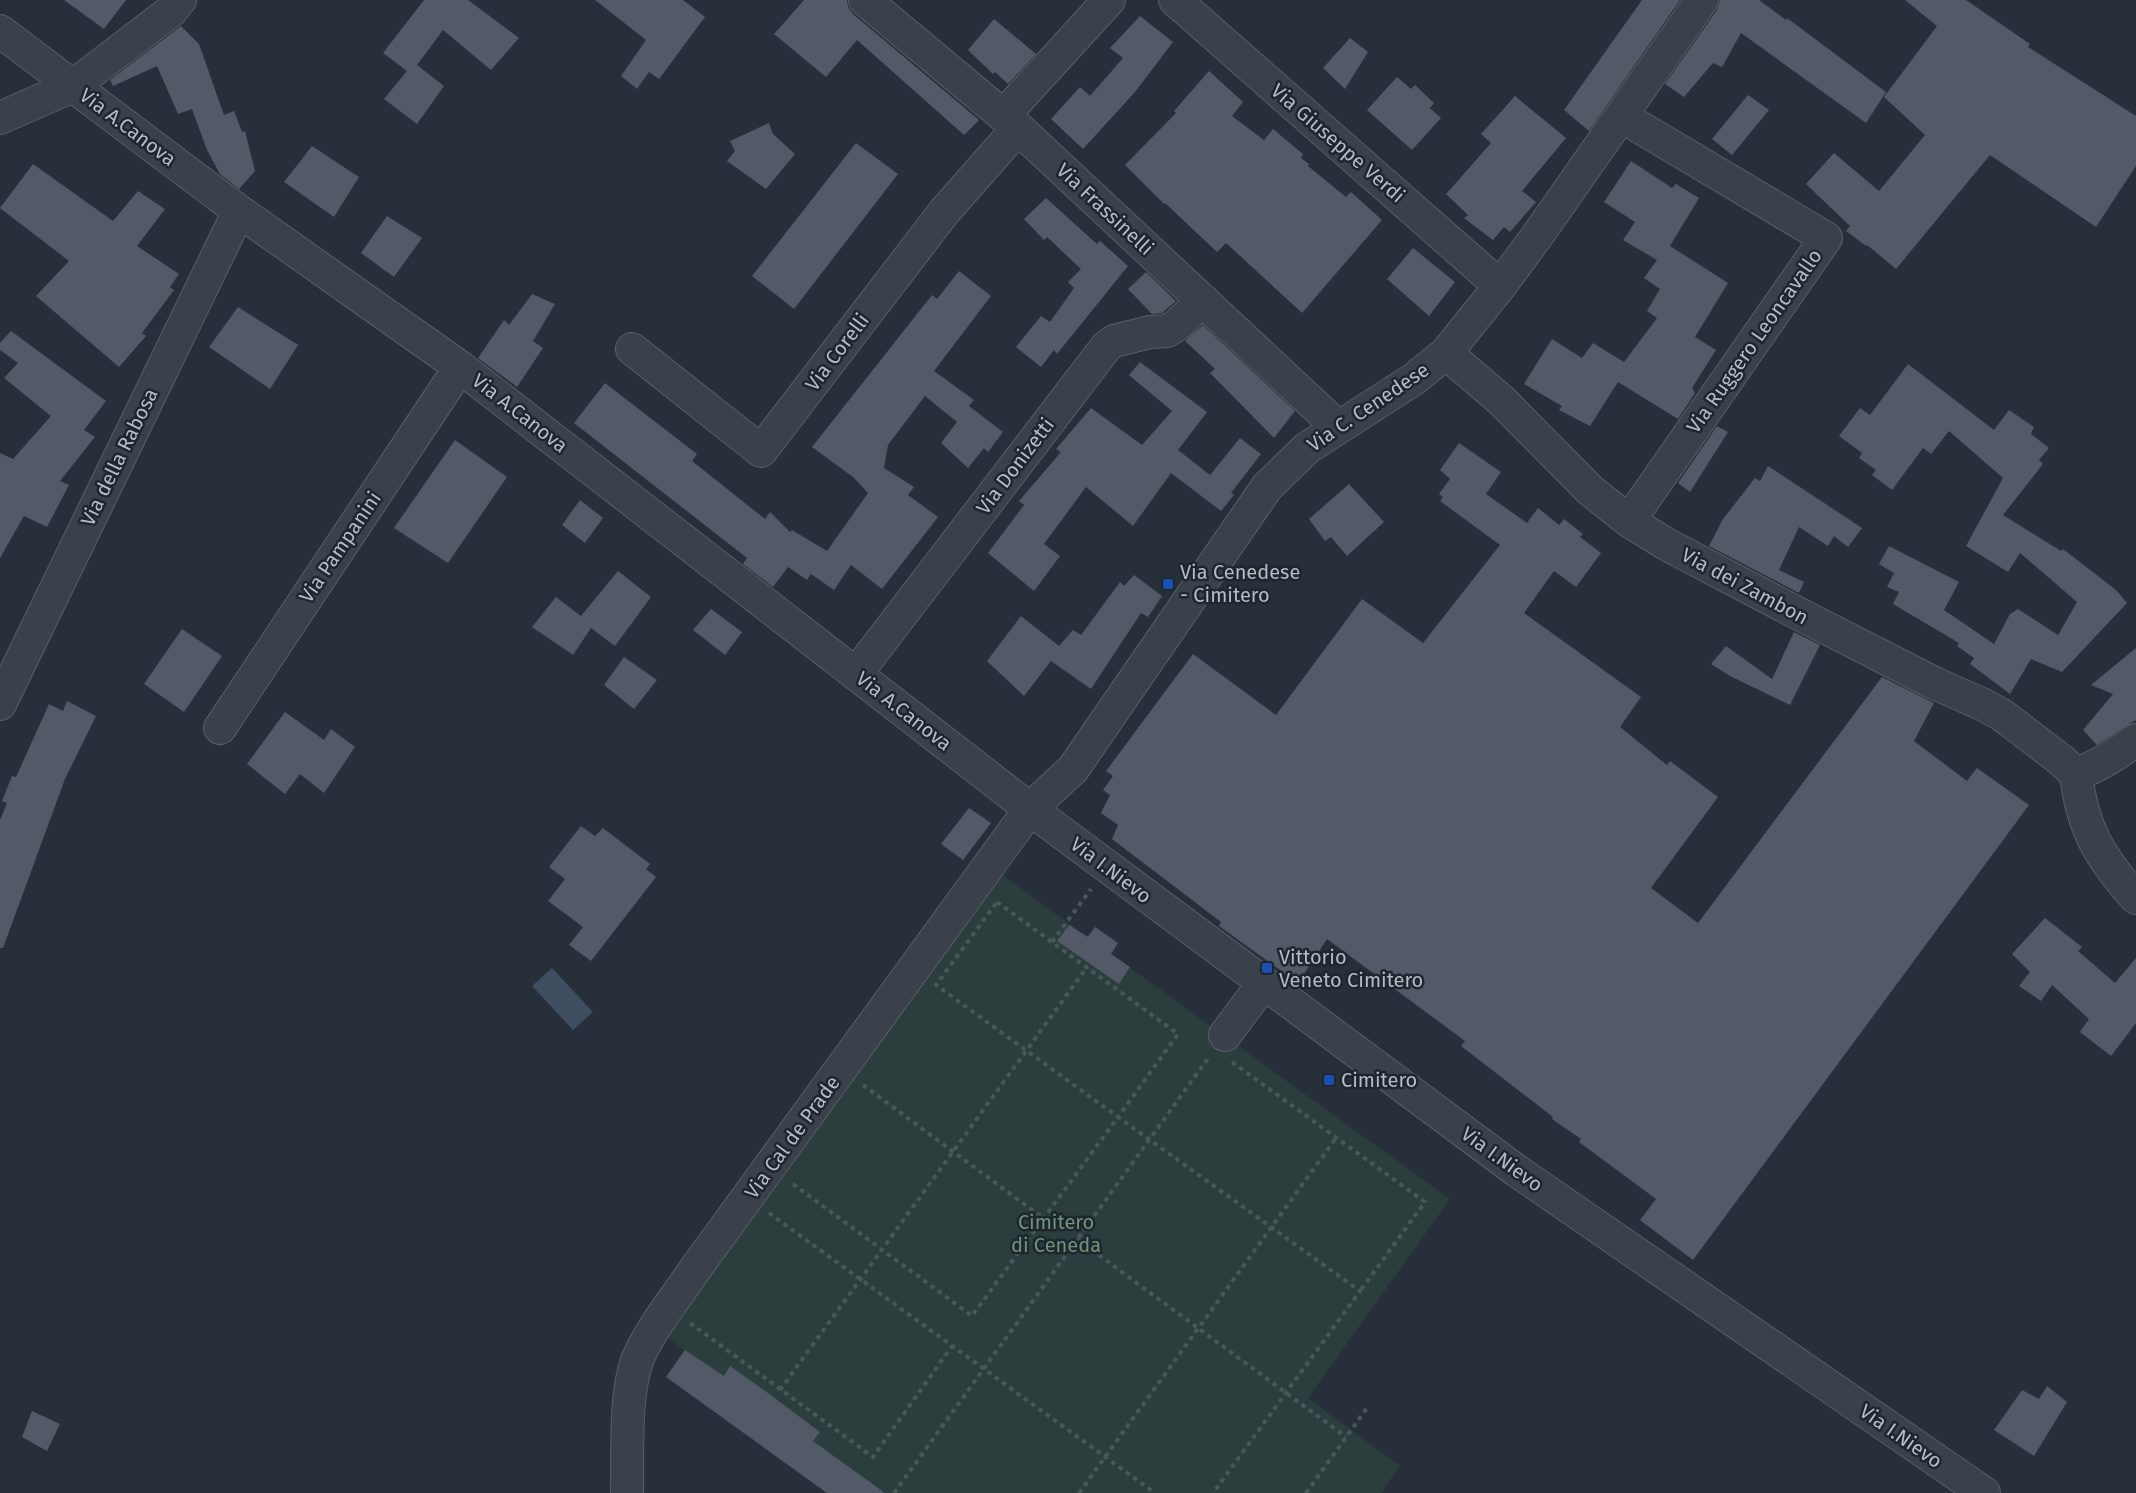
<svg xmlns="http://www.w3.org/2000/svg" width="2136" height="1493" viewBox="0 0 2136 1493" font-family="'Fira Sans',sans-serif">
<rect width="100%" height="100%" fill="#272f3a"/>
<path fill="#2b3d3d" d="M996 870 1087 937 1095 927 1118 943 1111 954 1450 1199 1308 1398 1400 1466 1381 1493H827L666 1377 684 1350 663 1334Z"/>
<path fill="#3e4d60" d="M552 968 593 1012 573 1030 532 986Z"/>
<path fill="#525a67" d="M64 0H126L104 29Z
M424 0H468L519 38 491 70 443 30 417 65 444 86 417 124 384 99 407 71 383 53Z
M595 0H683L705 17 659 79 649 72 637 89 621 76 646 40Z
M804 0H847L848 7 853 14 979 120 964 135 857 40 826 77 774 34Z
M1642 0H1680L1589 131 1564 110Z
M1720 0H1759L1786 20 1787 18 1886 92 1866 123 1741 33 1722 67 1713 63 1684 97 1665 84 1717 10Z
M1905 0H1966L2030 44 2028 47 2136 116V166L2096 227 1990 155 1896 269 1867 245 1866 246 1846 231 1850 226 1806 184 1834 153 1879 191 1925 135 1884 97 1937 26Z
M1140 16 1173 42 1135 92 1083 149 1051 119 1080 87 1090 96 1123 58 1110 48Z
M994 19 1036 54 1008 84 995 72 993 74 968 50Z
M181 26 199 44 224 115 234 111 242 132 245 131 255 171 239 189 220 174 207 150 192 109 178 114 157 66 113 86 110 80Z
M1350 38 1368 52 1345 89 1323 68Z
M1209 71 1243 102 1232 116 1264 140 1273 129 1303 154 1301 158 1309 164 1308 166 1346 197 1351 192 1382 220 1302 313 1226 243 1217 252 1165 203 1164 204 1125 165 1176 113 1174 111Z
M1397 77 1411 89 1415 85 1434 103 1430 108 1441 118 1412 150 1367 110Z
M1748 95 1769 110 1732 155 1712 139Z
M1515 96 1566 138 1522 191 1536 202 1510 232 1504 227 1493 240 1464 218 1468 215 1446 194 1491 143 1481 134Z
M769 123 773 134 795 154 766 189 727 161 735 151 730 141Z
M856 143 898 174 794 309 752 276Z
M312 146 359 177 334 217 284 182Z
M1631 161 1672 188 1676 184 1699 198 1670 246 1728 283 1695 337 1716 350 1692 388 1695 393 1678 419 1618 382 1590 426 1559 410 1562 406 1524 384 1552 339 1582 358 1593 343 1624 362 1657 318 1647 311 1660 289 1644 278 1657 260 1623 240 1635 222 1604 202Z
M33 164 113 221 138 191 165 209 137 246 179 274 170 287 174 290 142 333 146 336 119 367 36 296 69 261 0 208Z
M1046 198 1097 244 1100 241 1128 266 1057 354 1054 350 1041 367 1016 347 1041 316 1050 322 1074 288 1068 282 1081 269 1047 237 1044 240 1024 219Z
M387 216 422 238 394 277 361 253Z
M1413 248 1455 282 1429 316 1387 279Z
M959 271 991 296 934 371 974 400 969 406 1003 432 988 452 984 448 968 468 941 443 957 422 925 396 888 445 884 468 914 487 908 495 938 517 882 589 851 565 834 590 811 574 807 580 788 567 773 587 743 564 747 558 574 423 605 383 697 454 692 461 765 519 770 512 790 532 792 530 827 551 868 493 853 477 812 447 932 295 937 299Z
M1146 272 1176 301 1162 313 1152 314 1128 289Z
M532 294 555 304 533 341 543 348 517 387 478 358 504 320 509 325Z
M238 307 298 345 270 389 209 347Z
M1203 325 1295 411 1274 438 1210 373 1215 369 1185 341Z
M11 331 106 401 84 430 95 437 60 481 69 485 47 527 24 516 0 558V453L13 459 51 416 4 378 18 363 0 350V343Z
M1140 362 1207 412 1178 450 1210 475 1240 438 1261 454 1231 493 1234 495 1221 511 1171 473 1133 526 1086 487 1044 544 1060 556 1034 591 988 553 1024 505 1019 501 1061 452 1056 449 1091 408 1142 445 1172 411 1129 375Z
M1908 364 1994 430 2009 410 2034 427 2031 434 2049 448 2039 460 2043 464 2003 515 2061 551 2063 549 2116 590 2127 603 2062 672 2031 659 2010 694 1970 664 1974 658 1957 646 1959 643 1893 604 1899 592 1887 587 1894 573 1879 564 1889 546 1959 582 1944 610 1994 644 2010 614 2018 609 2058 635 2077 602 2020 553 2008 572 1966 546 2003 478 1949 431 1931 454 1923 448 1892 490 1872 475 1876 470 1859 458 1862 453 1839 436 1860 408 1870 415Z
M1717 426 1728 432 1690 492 1678 483Z
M455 440 507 477 448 563 394 528Z
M1459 443 1501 472 1486 494 1527 523 1538 508 1559 525 1564 519 1583 534 1580 537 1601 553 1576 587 1554 571 1524 613 1641 697 1620 727 1667 765 1670 761 1718 797 1651 888 1698 923 1882 677 1934 703 1914 741 1967 781 1977 768 2029 805 1693 1260 1640 1220 1656 1199 1579 1142 1581 1139 1552 1119 1553 1117 1461 1046 1465 1041 1327 939 1298 983 1219 926 1221 922 1112 839 1118 825 1101 813 1110 795 1103 790 1113 776 1106 771 1193 654 1276 715 1362 599 1423 643 1500 545 1440 501 1443 497 1439 494 1450 479 1440 470Z
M1768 466 1862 528 1848 547 1834 536 1828 546 1799 527 1779 570 1804 582 1799 593 1709 546 1723 519 1755 478 1760 481Z
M1349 484 1384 522 1347 556 1331 537 1325 541 1309 519Z
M580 500 603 518 585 543 562 525Z
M618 571 651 597 615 646 591 628 573 655 532 627 556 597 581 616Z
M1134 575 1162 596 1148 617 1141 613 1091 689 1051 661 1024 696 987 661 1021 616 1059 646 1073 630 1081 635 1120 582 1124 586Z
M711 609 742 632 725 655 693 630Z
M182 629 222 656 184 712 144 684Z
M1794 632 1820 645 1790 705 1730 676 1711 664 1726 646 1772 679Z
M2136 648V720L2097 745 2083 730 2113 694 2091 685Z
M624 657 657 680 634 709 604 685Z
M67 701 96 716 65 779 3 948H0V820L7 803 2 801 12 776 16 777 49 704 63 711Z
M285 712 324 740 331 729 355 747 324 793 300 774 285 794 247 764Z
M969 808 991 823 963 860 941 844Z
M581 826 595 836 603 828 650 864 646 869 656 877 591 961 569 945 583 927 548 901 565 879 549 867Z
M2045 918 2082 947 2078 951 2115 983 2136 958V1023L2111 1056 2080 1032 2089 1019 2052 985 2041 1001 2019 986 2030 972 2012 954Z
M1069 925 1088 937 1095 927 1118 943 1111 954 1130 967 1119 984 1057 941Z
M685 1350 724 1376 730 1366 768 1393 820 1432 813 1441 885 1493H827L666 1377Z
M2047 1386 2067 1402 2034 1456 1994 1430 2022 1390 2039 1399Z
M32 1411 60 1424 47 1451 22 1437Z"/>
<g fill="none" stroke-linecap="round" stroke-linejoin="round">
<g stroke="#585f68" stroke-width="34">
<path id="minor" d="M865 0 1018 128 1338 427
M1175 0 1500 286
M0 31 239 211 460 367 1030 809 1517 1171 1984 1493
M1004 115 1109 0
M1621 116 1826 238 1629 521
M0 118 73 86 171 11 180 0
M632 349 761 451 944 212 1018 128
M1446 353 1502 401 1590 490 1629 521 1666 544 1801 615 1934 683 1984 705 2002 715 2061 760 2076 774
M856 674 1106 347 1114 341 1150 332 1167 331 1177 325 1203 300
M0 704 239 211
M220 728 460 367
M2136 740C2117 754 2099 766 2076 774 2082 828 2100 858 2136 898
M1225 1035 1263 984
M627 1493C628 1454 624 1394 638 1358 651 1328 675 1299 693 1272L1030 809 1073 769 1267 487 1307 448 1414 379 1446 353 1500 286 1537 236 1702 0"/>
</g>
<path stroke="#48585a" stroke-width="4" stroke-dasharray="4.5 4.5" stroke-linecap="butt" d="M997 902 1178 1034 1118 1117 936 985Z
M1052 942 1091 889
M1232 1062 1425 1202 1360 1291
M863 1085 1043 1218
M793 1184 972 1316 1118 1117 1360 1291 1213 1493
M769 1213 1155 1493
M1077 1239 1346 1437
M690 1323 873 1457 952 1346
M780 1390 1087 967
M894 1493 1209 1057
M1079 1493 1336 1138
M1306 1493 1367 1408"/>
<use href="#minor" stroke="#3a414a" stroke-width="32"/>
</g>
<g fill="#1a4fb4" stroke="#1f262f" stroke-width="2">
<rect x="1162" y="578" width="12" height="12" rx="3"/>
<rect x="1261" y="962" width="12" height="12" rx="3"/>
<rect x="1323" y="1074" width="12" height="12" rx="3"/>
</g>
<g text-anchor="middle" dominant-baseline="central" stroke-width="5" stroke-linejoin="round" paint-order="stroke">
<g font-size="20" fill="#b6bcc6" stroke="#1f262f">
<text transform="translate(128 127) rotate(37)">Via A.Canova</text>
<text transform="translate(1338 143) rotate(41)">Via Giuseppe Verdi</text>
<text transform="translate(1105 209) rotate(43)">Via Frassinelli</text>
<text transform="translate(1754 341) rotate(-55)">Via Ruggero Leoncavallo</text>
<text transform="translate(837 352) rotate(-53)">Via Corelli</text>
<text transform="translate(1368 407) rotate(-34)">Via C. Cenedese</text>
<text transform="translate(520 413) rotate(38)">Via A.Canova</text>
<text transform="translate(119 457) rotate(-64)">Via della Rabosa</text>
<text transform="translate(1015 466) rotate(-53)">Via Donizetti</text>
<text transform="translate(340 547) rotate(-56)">Via Pampanini</text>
<text transform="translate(1745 586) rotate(28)">Via dei Zambon</text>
<text transform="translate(904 711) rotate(38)">Via A.Canova</text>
<text transform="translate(1111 870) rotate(37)">Via I.Nievo</text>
<text transform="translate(792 1137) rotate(-54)">Via Cal de Prade</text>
<text transform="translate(1502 1159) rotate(36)">Via I.Nievo</text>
<text transform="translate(1901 1436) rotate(35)">Via I.Nievo</text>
</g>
<g font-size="20" fill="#b6bcc6" stroke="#1f262f" text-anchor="start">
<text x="1180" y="572">Via Cenedese<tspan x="1180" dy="23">- Cimitero</tspan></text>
<text x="1279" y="957">Vittorio<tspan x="1279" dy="23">Veneto Cimitero</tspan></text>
<text x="1341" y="1080">Cimitero</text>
</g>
<g font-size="20" fill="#709478" stroke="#1f262f">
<text x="1056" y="1222">Cimitero<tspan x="1056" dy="23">di Ceneda</tspan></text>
</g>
</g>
</svg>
